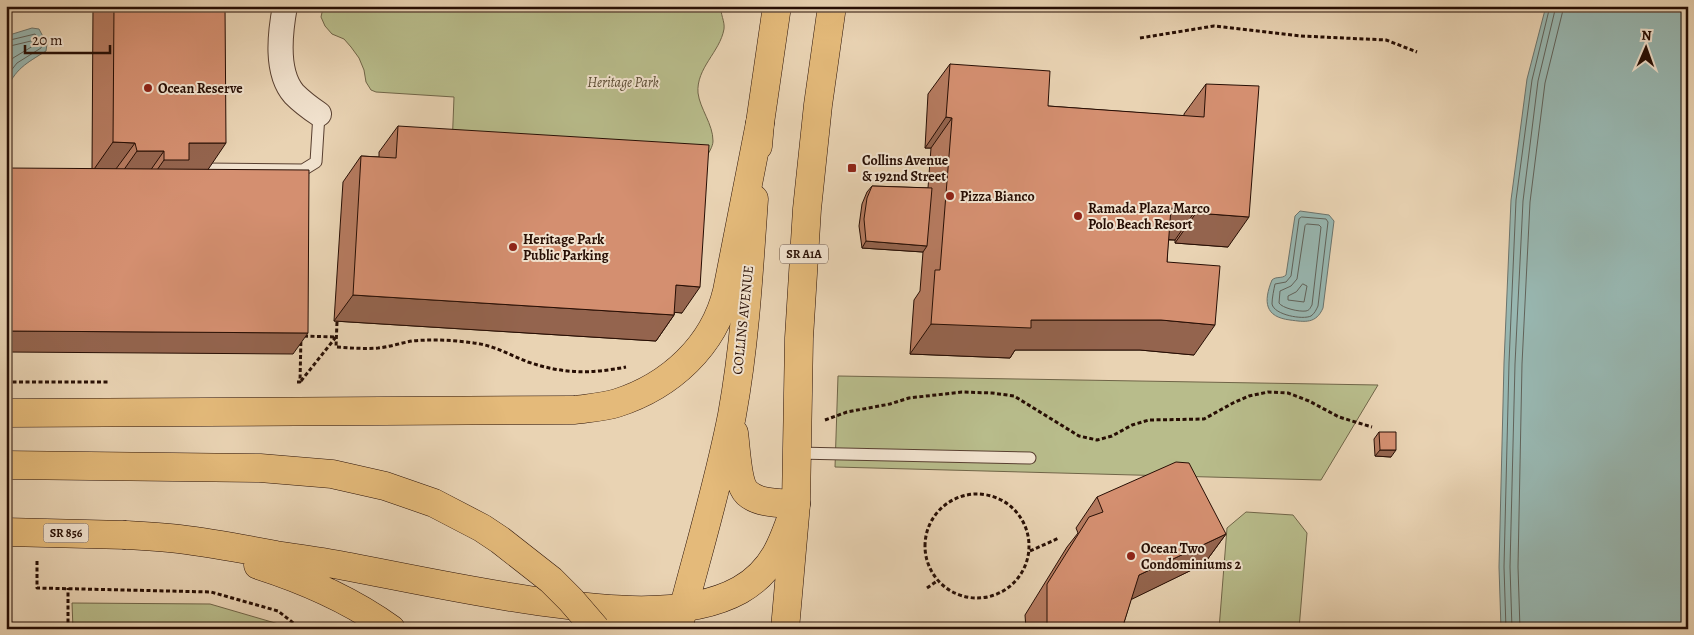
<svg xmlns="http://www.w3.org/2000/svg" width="1694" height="635" viewBox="0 0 1694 635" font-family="Alegreya,serif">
<rect width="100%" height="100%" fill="#e9d3b3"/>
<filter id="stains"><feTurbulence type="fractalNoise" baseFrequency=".004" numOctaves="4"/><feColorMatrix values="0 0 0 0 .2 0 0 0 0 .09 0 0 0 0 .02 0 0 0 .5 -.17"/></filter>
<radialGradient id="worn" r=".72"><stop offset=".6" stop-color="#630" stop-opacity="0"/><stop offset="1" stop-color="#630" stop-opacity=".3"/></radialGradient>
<path fill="#b8bc8b" stroke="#706548" d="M325 6H721C720 14 725 21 724 29 720 52 696 68 698 93 700 109 713 124 713 141 713 147 708 153 706 159L452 148 454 97 376 92 371 90 366 82 364 70 359 58 351 47 344 39 332 34 325 26 321 17 323 8Z
M838 376 1378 385 1321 480 835 467Z
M1246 512 1293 515 1307 533 1299 629H1219L1227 528Z
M72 603 210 604 282 625 287 629H73Z"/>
<path fill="#98b7b1" stroke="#6b736c" d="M1546 6H1688V629H1501L1499 567 1504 363 1511 200 1527 79Z
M32 28 39 29 47 44 46 51C27 63 14 69 6 92V36Z
M1300 211 1329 215 1334 221 1323 308C1316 324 1305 322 1290 320 1265 317 1263 302 1272 280 1276 276 1282 279 1286 275L1295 216Z"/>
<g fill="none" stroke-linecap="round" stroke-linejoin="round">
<path stroke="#60625a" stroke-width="1" d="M6 41 35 34 42 45 41 48 17 63 6 77
M6 47 31 41 34 43 33 46 13 58 6 67
M1302 217 1326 219 1328 222 1318 306C1316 310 1315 313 1311 316 1303 320 1274 315 1272 304 1272 298 1274 289 1275 284L1286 282 1291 276 1299 219Z
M1307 224 1319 225 1321 227 1312 305C1310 308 1310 310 1306 311 1299 312 1282 308 1279 303L1280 291 1291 286 1297 279 1305 226Z
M1303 284 1307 286 1304 302 1288 300V296L1296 292Z
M1506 629 1504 567 1509 363 1516 200 1532 80 1550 6
M1512 629 1510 567 1515 364 1523 201 1538 81 1556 6
M1520 629 1518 567 1522 364 1530 202 1545 83 1564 6"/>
<g stroke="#583f30" stroke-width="13">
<path id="service" d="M205 169 303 170 316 162 319 114
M797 453 1030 458"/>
</g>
<g stroke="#583f30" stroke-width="26">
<path id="minor" d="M285 6C280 33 275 72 294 94 302 102 310 108 319 114"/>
</g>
<g stroke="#270e04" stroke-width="29">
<path id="primary" d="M758 146 760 123 777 6
M734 433C736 446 737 484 747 493 759 504 780 503 796 504
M678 629C696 558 718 487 732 415 745 343 749 271 754 199
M785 629 796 504 799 338 807 209 818 105 832 6"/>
</g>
<g stroke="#270e04" stroke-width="29">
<path id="motorway" d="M6 413 575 410C589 408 604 407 617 403 670 386 714 346 727 291L760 123
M126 535C144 536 162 537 179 539 211 543 244 549 276 555 301 559 326 562 350 567 412 579 473 592 536 601 597 609 684 621 740 590 775 570 784 540 796 504
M258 565C305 580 351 600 391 629"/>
</g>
<path stroke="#270e04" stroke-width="3" stroke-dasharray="4 2.5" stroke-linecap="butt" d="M1140 38 1214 26 1301 36 1386 40 1417 52
M337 322 336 347C350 348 364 349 378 348 389 347 401 343 412 341 432 339 454 340 474 343 493 345 510 355 528 362 564 374 590 374 626 367
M301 381 336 337
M6 382H108
M297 382H300L301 336 337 337
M825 420 847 412 890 404 909 398 962 392 992 393 1014 396 1079 436 1097 440 1112 436 1132 425 1149 420 1204 419 1233 403 1249 396 1268 392 1288 393 1309 401 1339 417 1372 427
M925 546a52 52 0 1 1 104 0a52 52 0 1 1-104 0Z
M1030 551 1059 538
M37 561V588L211 592 278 611 301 629
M927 588 937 581
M68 629V588"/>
<use href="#service" stroke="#f1e2ce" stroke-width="11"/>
<use href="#minor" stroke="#f1e2ce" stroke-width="24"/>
<use href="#primary" stroke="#e4ba7a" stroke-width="28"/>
<use href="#motorway" stroke="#e4ba7a" stroke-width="28"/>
<g stroke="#270e04" stroke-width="29" stroke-linecap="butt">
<path id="motorway-bridge" d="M6 465 260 468 332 474 385 486 434 503 482 528 500 540 551 580 571 600 596 629
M6 532 126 535"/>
</g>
<use href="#motorway-bridge" stroke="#e4ba7a" stroke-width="28"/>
</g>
<path fill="#b67b60" stroke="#270e04" d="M93 6H225L208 170 293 354 92 169Z
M950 64 1048 106 1184 116V114L1206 84 1228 247 1175 243V240H1168L1167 262 1194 355 1140 350H1015L1010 358 910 354 914 300 920 291 923 252 862 248 859 226 862 204 867 192 872 186 928 188 931 148H925L928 94Z
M398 126 682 313 675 312 674 315 656 341 334 321 343 182 361 156 379 157V152Z
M1379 432 1391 457 1375 456 1374 439Z
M1097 497 1226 534 1204 564 1131 599 1122 629H1026L1025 615 1067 547 1078 533 1076 528Z"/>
<path fill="#94644e" stroke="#270e04" d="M946 117 952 118 931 148H925Z
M113 142 135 143 113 173 92 172Z
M189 143H226L205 174 143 190 164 160Z
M137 151H164L143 181H116Z
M1171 208 1196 210 1175 240 1149 238Z
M1196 213 1249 217 1228 247 1175 243Z
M866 241 927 246 923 252 862 248Z
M676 285 700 287 682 313 658 311Z
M353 295 674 315 656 341 334 321Z
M1031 320H1161L1215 325 1194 355 1140 350H1015L1010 358 910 354 931 324Z
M6 331 308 333 293 354 6 352Z
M1380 450H1396L1391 457 1375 456Z
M1226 534 1204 564 1118 606 1139 575Z"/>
<path fill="#d48f70" stroke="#270e04" d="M114 6H225L226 143H189V160H164V151H137L135 143 113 142Z
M950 64 1050 71 1048 106 1204 117 1206 84 1259 86 1249 217 1196 213V210L1171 208 1167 262 1220 266 1215 325 1161 320H1031V328L931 324 935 270H940L952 118 946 117Z
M398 126 709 145 700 287 676 285 674 315 353 295 361 156 396 158Z
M6 168 309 170 308 333 6 331Z
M872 186 932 188 927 246 866 241 864 219 867 198Z
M1379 432H1396V450H1380Z
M1176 462 1189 463 1226 534 1139 575 1122 629H1047V584L1089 517 1103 512 1097 497Z"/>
<g fill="#8f2418" stroke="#f1e2ce" stroke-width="2">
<circle cx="148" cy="88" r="5"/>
<rect x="847" y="163" width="10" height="10" rx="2.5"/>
<circle cx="950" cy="196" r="5"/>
<circle cx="1078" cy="216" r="5"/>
<circle cx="513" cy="247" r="5"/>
<circle cx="1131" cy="556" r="5"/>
</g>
<g text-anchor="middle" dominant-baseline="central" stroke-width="4" stroke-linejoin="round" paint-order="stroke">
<g fill="#f1e2ce" stroke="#644e41" stroke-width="1">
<rect x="780" y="244.5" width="48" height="19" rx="4"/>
<rect x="43.5" y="523.5" width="45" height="19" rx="4"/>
</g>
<g font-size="12" font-weight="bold" fill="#270e04">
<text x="804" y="254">SR A1A</text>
<text x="66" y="533">SR 856</text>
</g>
<g font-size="14" font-style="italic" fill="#5a4b33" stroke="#f1e2ce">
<text x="623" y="82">Heritage Park</text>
</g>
<g font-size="14" font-weight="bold" fill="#270e04" stroke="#f1e2ce" text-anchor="start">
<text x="158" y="88">Ocean Reserve</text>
<text x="862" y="160">Collins Avenue<tspan x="862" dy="16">&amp; 192nd Street</tspan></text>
<text x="960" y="196">Pizza Bianco</text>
<text x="1088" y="208">Ramada Plaza Marco<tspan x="1088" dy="16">Polo Beach Resort</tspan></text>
<text x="523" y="239">Heritage Park<tspan x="523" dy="16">Public Parking</tspan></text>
<text x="1141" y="548">Ocean Two<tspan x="1141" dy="16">Condominiums 2</tspan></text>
</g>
<g font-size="14" fill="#270e04" stroke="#f1e2ce">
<text transform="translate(743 320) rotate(-84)">COLLINS AVENUE</text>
</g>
</g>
<rect width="1694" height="635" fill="none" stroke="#e9d3b3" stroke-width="25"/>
<rect x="8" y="8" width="1679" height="620" fill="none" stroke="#270e04" stroke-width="2.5"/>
<rect x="12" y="12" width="1669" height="610" fill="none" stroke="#270e04"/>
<g transform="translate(1646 48) rotate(2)" stroke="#f1e2ce" stroke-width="4" paint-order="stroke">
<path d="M0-4L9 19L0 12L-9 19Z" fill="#270e04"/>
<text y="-8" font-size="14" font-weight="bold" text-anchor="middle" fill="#270e04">N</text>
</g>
<path d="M25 45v8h85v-8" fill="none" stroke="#270e04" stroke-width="2.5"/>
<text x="32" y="45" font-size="15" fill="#270e04" stroke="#f1e2ce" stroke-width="4" paint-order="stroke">20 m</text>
<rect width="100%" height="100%" filter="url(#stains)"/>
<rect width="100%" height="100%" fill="url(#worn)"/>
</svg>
